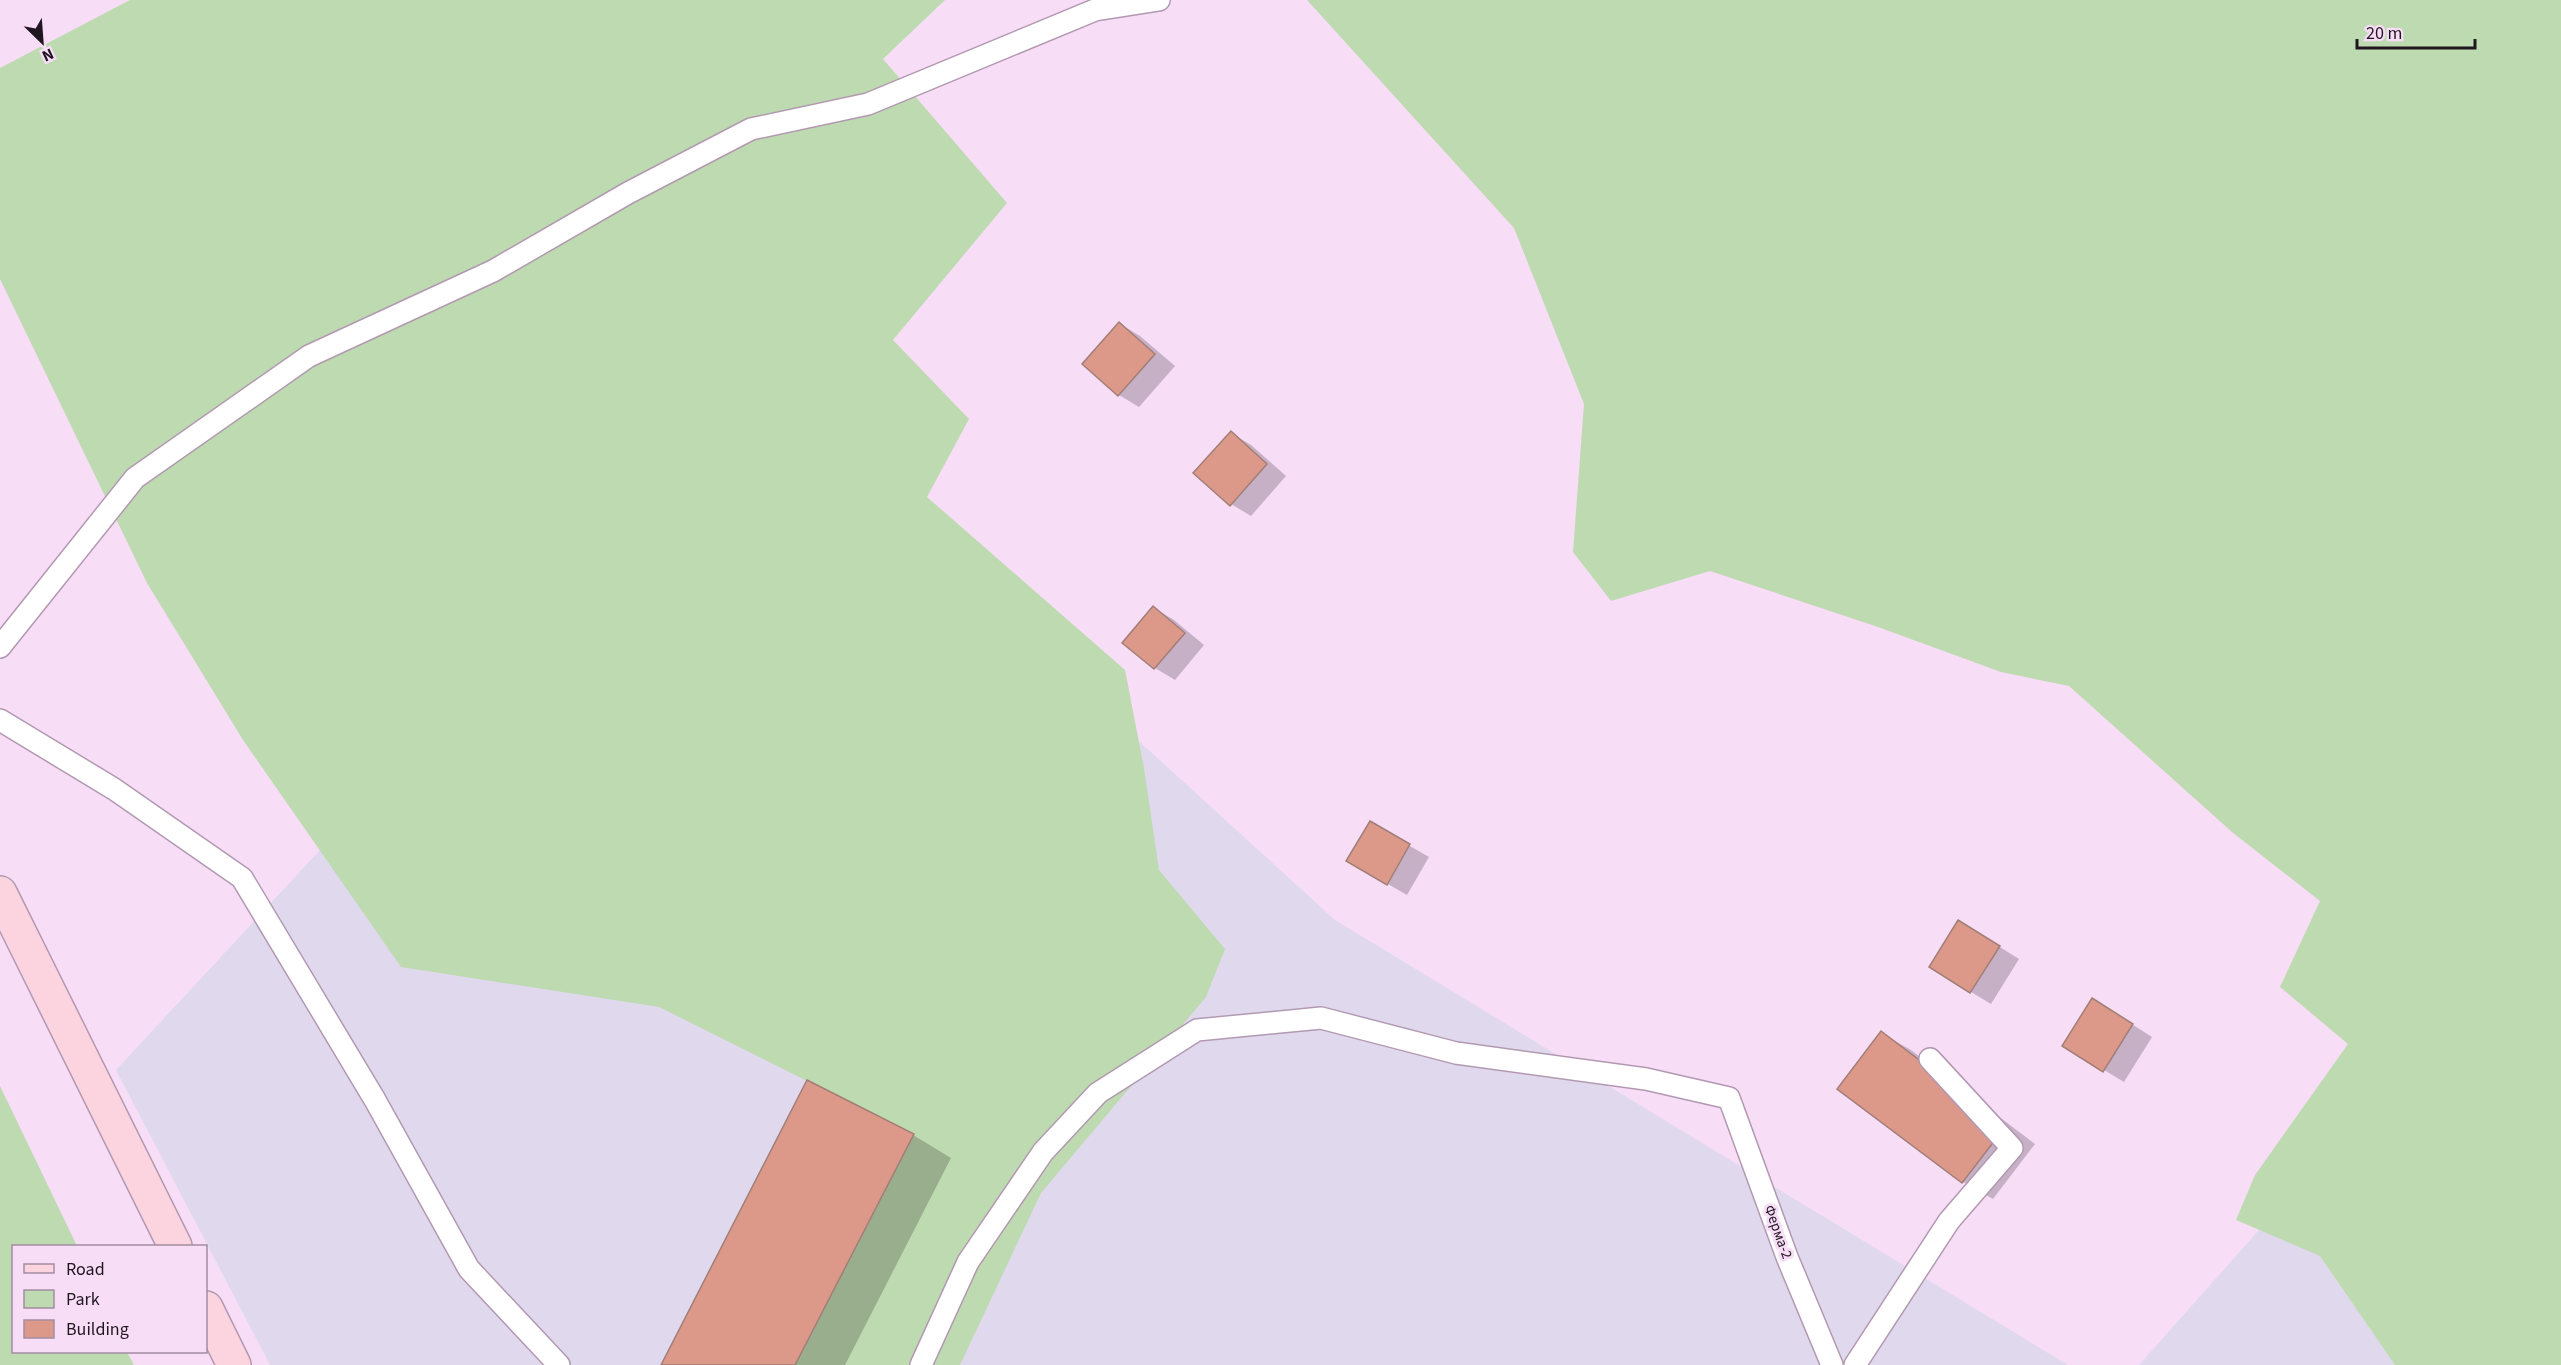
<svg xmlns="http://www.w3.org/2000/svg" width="2561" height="1365" viewBox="0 0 2561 1365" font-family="'Source Sans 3',sans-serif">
<rect width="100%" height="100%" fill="#f8ddf7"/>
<path fill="#e0d9ee" d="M661 305 1335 920 2068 1365H270L116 1070 320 850Z
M2299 1185 2451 1365H2139Z"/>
<path fill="#bedab0" d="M130 0H945L883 59 1007 203 893 340 969 419 927 497 1125 670 1144 768 1159 870 1225 949 1206 997 1041 1193 960 1365H795L913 1134 659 1007 401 967 243 740 147 583 0 279V68Z
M1307 0H2561V1365H2395L2320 1256 2236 1220 2255 1175 2348 1044 2280 987 2320 901 2232 832 2069 686 2001 672 1878 627 1710 571 1611 601 1573 552 1584 404 1514 228Z
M0 1086 77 1246H14V1352H127L134 1365H0Z"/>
<path fill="#0003" d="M1120 324 1140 336 1175 366 1139 407 1119 395 1084 363Z
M1231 433 1251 445 1286 476 1251 516 1231 504Z
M1154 608 1174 620 1204 645 1175 680 1155 668Z
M1370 823 1429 857 1407 895 1348 861Z
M1979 934 2019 959 1991 1004 1971 992Z
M2113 1012 2152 1037 2124 1082 2104 1070Z
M1881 1033 1911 1050 2035 1144 1993 1199 1963 1182Z
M913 1135 951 1158 845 1365H662Z"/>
<path fill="#dc998a" stroke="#a17e77" stroke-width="1.5" d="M1119 322 1155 354 1118 396 1082 364Z
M1231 431 1267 464 1230 506 1193 473Z
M1153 606 1185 633 1154 669 1122 643Z
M1370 821 1410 844 1387 885 1346 861Z
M1958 920 2000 946 1970 993 1929 967Z
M2092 998 2133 1024 2103 1072 2062 1046Z
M1881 1031 2006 1126 1962 1183 1837 1089Z
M807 1080 914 1134 795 1365H661Z"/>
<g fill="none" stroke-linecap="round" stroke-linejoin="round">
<g stroke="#b299b1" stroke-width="24">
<path id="lane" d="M0 647 135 478 309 356 493 271 628 193 751 129 868 104 1095 10 1159 0
M0 720 114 789 242 878 375 1100 469 1269 559 1365
M921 1365 968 1262 1043 1152 1098 1093 1197 1030 1321 1018 1456 1053 1646 1079 1729 1098 1787 1257 1832 1365
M1855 1365 1949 1221 2012 1148 1930 1059"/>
</g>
<g stroke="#b299b1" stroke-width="36">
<path id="secondary" d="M0 893 175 1246
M206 1308 234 1365"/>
</g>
<use href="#lane" stroke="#fff" stroke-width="21"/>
<use href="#secondary" stroke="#fbd4df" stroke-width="33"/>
</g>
<g text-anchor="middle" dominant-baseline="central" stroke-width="6" stroke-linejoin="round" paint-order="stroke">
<g font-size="15" fill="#201620" stroke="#f8ddf7">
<text transform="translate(1778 1232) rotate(70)">Ферма-2</text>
</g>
</g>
<rect x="12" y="1245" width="195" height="108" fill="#f8ddf7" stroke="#a28da1" stroke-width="1.5"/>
<rect x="24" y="1264" width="30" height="9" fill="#fbd4df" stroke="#a28da1" stroke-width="1.5"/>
<text x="66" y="1275" font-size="18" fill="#201620">Road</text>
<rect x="24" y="1290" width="30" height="18" fill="#bedab0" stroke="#a28da1" stroke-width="1.5"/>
<text x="66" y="1305" font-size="18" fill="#201620">Park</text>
<rect x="24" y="1320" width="30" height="18" fill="#dc998a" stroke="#a28da1" stroke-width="1.5"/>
<text x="66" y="1335" font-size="18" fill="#201620">Building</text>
<g transform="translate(42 42) rotate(155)" stroke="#f8ddf7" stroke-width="4.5" paint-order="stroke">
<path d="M0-4.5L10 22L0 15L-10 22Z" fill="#201620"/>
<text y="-9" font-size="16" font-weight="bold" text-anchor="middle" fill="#201620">N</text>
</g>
<path d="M2357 39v9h118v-9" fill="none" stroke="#201620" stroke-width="3"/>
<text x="2366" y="39" font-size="18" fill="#201620" stroke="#f8ddf7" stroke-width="4.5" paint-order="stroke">20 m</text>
</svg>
